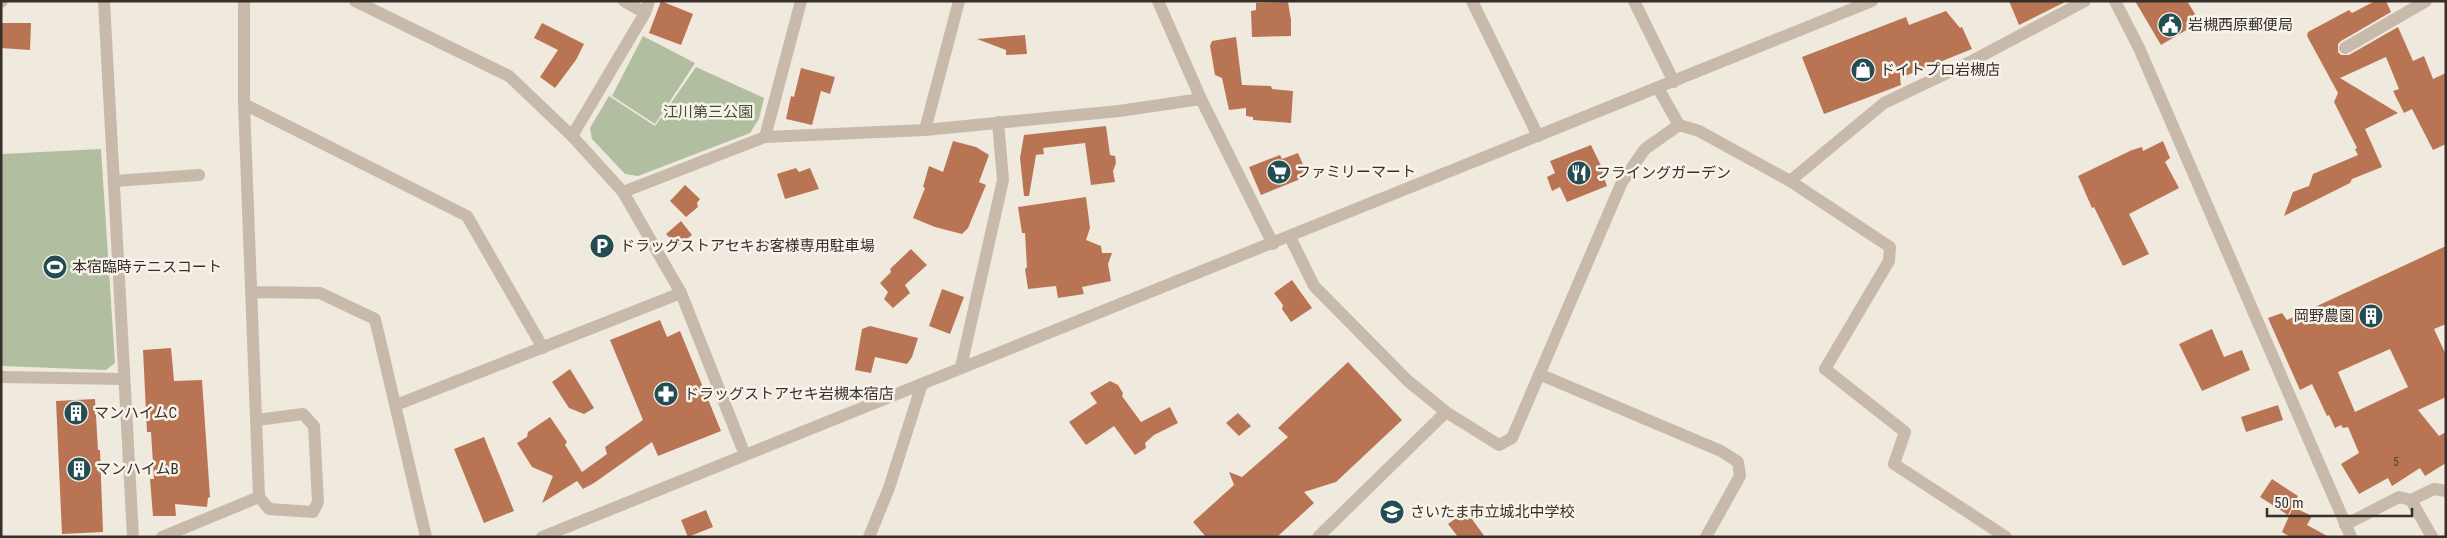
<svg xmlns="http://www.w3.org/2000/svg" width="2447" height="538" font-family="'Roboto Condensed','Noto Sans JP',sans-serif">
	<style>
		.green { fill: #b1bea0 }
		.building { fill: #b97553; fill-rule: evenodd }
		.lines { fill: none; stroke-linecap: round; stroke-linejoin: round }
		.minor { stroke: #c7baab; stroke-width: 12 }
		.tertiary { stroke: #c7baab; stroke-width: 12 }
		.labels { text-anchor: middle; dominant-baseline: central; stroke-width: 5; stroke-linejoin: round; paint-order: stroke }
		.number-label { font-size: 12px; fill: #574034 }
		.poi-label { font-size: 15px; fill: #362f2a; stroke: #f8f3ea; text-anchor: start }
		.park-label { font-size: 15px; fill: #425130; stroke: #f8f3ea }
	</style>
	<rect width="100%" height="100%" fill="#f0e9de"/>
	<path class="green" d="M643 36 695 63 655 124 612 96Z
		M696 67 764 98 759 119 750 133 638 176 625 174 592 139 590 128 609 96 655 126Z
		M101 149 115 363 106 370 2 366V154Z"/>
	<path class="building" d="M661 1 693 14 681 45 649 33Z
		M2009 1H2067L2019 25Z
		M2135 1H2187L2200 22 2161 45Z
		M2375 1H2386L2391 12 2341 41 2338 44V52L2341 55H2349L2398 27 2413 61 2424 56 2433 79 2446 73V144L2433 150 2412 109 2404 113 2393 91 2399 89 2386 57 2340 78 2398 113 2365 129 2382 167 2352 179 2350 183 2284 216 2293 192 2309 186 2313 174 2358 155 2355 149 2357 148 2334 102 2338 93 2307 36 2308 32 2349 10 2352 13Z
		M1288 2 1291 20V36L1252 37 1251 11 1256 10V3Z
		M1946 11 1960 28 1962 27 1972 49 1900 78 1901 85 1824 114 1802 57 1906 17 1909 25Z
		M1 23H31L30 50 1 48Z
		M542 23 584 44 576 60 555 88 540 77 558 50 534 38Z
		M1025 35 1027 54 1006 55V50L977 39Z
		M1236 37 1242 85 1271 86 1272 89 1293 91 1291 123 1253 120V117L1246 116V108L1229 110 1222 78 1215 75 1210 46 1212 41Z
		M801 68 835 77 830 94 821 91 812 125 786 119 791 96 794 97Z
		M1106 126 1110 155 1115 156 1116 163 1113 171 1115 182 1091 185 1085 143 1043 148 1044 154 1036 155 1029 196H1024L1020 158 1024 135Z
		M953 141 976 147 989 155 979 182 986 185 968 228 962 234 935 227 913 218 925 188 923 187 929 166 943 172Z
		M2163 141 2170 158 2165 162 2179 188 2129 214 2149 254 2123 266 2094 207 2092 208 2078 176 2132 150 2142 147 2143 151Z
		M1591 145 1604 172 1602 173 1607 186 1567 202 1560 187 1552 191 1547 177 1555 173 1550 161Z
		M1298 153 1308 176 1261 195 1249 167 1280 155 1282 159Z
		M796 168 799 172 810 168 819 189 785 199 777 174Z
		M685 185 700 199 697 203 698 207 686 217 670 201Z
		M1086 197 1090 228 1086 240 1101 246 1102 253H1112L1108 264 1111 281 1082 287 1084 294 1058 298 1056 286 1028 289 1025 269 1027 267 1025 233H1022L1018 207Z
		M681 221 692 235 678 246 666 234Z
		M2446 246V324L2434 329 2446 355V397L2418 410 2439 436 2446 432V463L2425 476 2420 468 2392 486 2388 478 2359 494 2341 464 2359 453 2348 427 2343 428 2341 425 2335 428 2329 415 2327 416 2312 384 2300 390 2268 318 2282 313 2287 320ZM2390 349 2408 387 2355 412 2338 372Z
		M911 249 927 265 905 285 910 293 893 308 884 299 888 292 880 283 891 272 890 269Z
		M1292 280 1312 308 1291 322 1282 309 1283 305 1274 293Z
		M942 289 964 297 950 334 929 326Z
		M660 320 667 337 680 331 721 431 658 456 652 442 594 483 583 489 577 481 542 503 553 476 532 467 517 443 527 437 528 432 550 417 567 442 565 445 582 472 607 454 605 447 643 420 610 340Z
		M870 326 918 338 912 357 907 364 875 357 871 373 855 370 862 329Z
		M2212 329 2224 357 2242 350 2250 370 2202 391 2179 344Z
		M171 348 174 381 202 380 210 497 208 498 207 507 175 504 176 516H153L150 479H154L151 432H147L143 350Z
		M1348 362 1402 420 1336 482 1304 492 1314 503 1277 537H1206L1193 522 1234 485 1229 472 1242 477 1288 437 1278 428Z
		M570 369 594 408 584 414 569 408 552 382Z
		M1110 381 1118 385 1123 393 1122 396 1141 422 1170 407 1178 423 1154 435 1145 443 1146 448 1135 455 1114 426 1086 445 1069 422 1097 403 1090 393Z
		M95 399 98 450H100L103 532 62 534 56 401Z
		M2278 405 2283 420 2246 432 2241 417Z
		M1238 413 1251 426 1239 436 1226 423Z
		M484 437 514 511 484 523 454 449Z
		M2272 479 2298 496 2288 515 2260 497Z
		M2293 507 2312 516 2307 525 2329 537H2290L2282 532Z
		M706 510 713 527 688 537 681 520Z
		M1466 511 1485 537H1458L1448 524Z"/>
	<g class="lines">
		<path class="minor" d="M624 1 645 13
			M1158 1 1201 99 1273 244
			M1472 1 1538 136
			M2345 48 2426 1
			M1658 88 1679 125
			M244 104 467 216 543 348
			M925 130 959 1
			M572 136 645 13 649 1
			M765 137 801 1
			M114 181 199 175
			M1790 181 1884 103 1968 63 2085 1
			M623 192 765 137 925 130 1119 111 1201 99
			M1290 237 1314 286 1408 381 1446 412 1499 445 1512 438 1622 182 1645 149 1679 125 1699 131 1790 181 1890 247 1889 261 1825 369 1905 432 1894 464 2006 537
			M252 292 320 293 375 319 426 537
			M961 367 1003 180 998 122
			M1539 374 1721 451 1738 462 1740 476 1706 537
			M1 377 124 379
			M396 405 681 293
			M257 420 303 414 314 426 318 502 313 512 269 509 259 497
			M2411 500 2432 537
			M2345 525 2399 497 2411 500 2434 489 2446 491
			M162 537 259 497 244 104V1
			M869 537 889 488 922 384
			M1318 537 1446 412"/>
		<path class="tertiary" d="M104 1 133 537
			M355 1 509 76 572 136 623 192 681 293 745 455
			M1634 1 1674 82
			M2115 1 2139 48 2351 537
			M1 2 2 1
			M542 537 1872 1"/>
	</g>
	<defs>
		<symbol id="civic-disc" viewBox="-11 -11 22 22"><circle r="9.5" fill="#234c53" stroke="#f8f3ea"/><path d="M-.6-6.5H3V-4.5H.6V-3L4-1V1h2V6H-6V1h2V-1L-.6-3ZM-1.2 2.5V6h2.4V2.5Z" fill="#fff"/></symbol>
		<symbol id="shop-disc" viewBox="-11 -11 22 22"><circle r="9.5" fill="#234c53" stroke="#f8f3ea"/><path d="M-5-2.5h2.3a2.7 3.5 0 0 1 5.4 0H5L5.5 6h-11ZM-1.5-2.5h3a1.5 2.3 0 0 0-3 0Z" fill="#fff"/></symbol>
		<symbol id="supermarket-disc" viewBox="-11 -11 22 22"><circle r="9.5" fill="#234c53" stroke="#f8f3ea"/><path d="M-6-5.5h2.5l.6 2H6L4.5 2H-2.5L-4.4-4H-6ZM-1.5 3.2a1.3 1.3 0 1 0 .1 0ZM3 3.2a1.3 1.3 0 1 0 .1 0Z" fill="#fff"/></symbol>
		<symbol id="restaurant-disc" viewBox="-11 -11 22 22"><circle r="9.5" fill="#234c53" stroke="#f8f3ea"/><path d="M-5-6h1v4h1v-4h1v4h1v-4h1v5L-1.5 .5V6h-2V.5L-5-1ZM5-6V6H3V1.5H1.5Q1.5-4 5-6Z" fill="#fff"/></symbol>
		<symbol id="parking-disc" viewBox="-11 -11 22 22"><circle r="9.5" fill="#234c53" stroke="#f8f3ea"/><path d="M-3.5-5.5H1a3.5 3.5 0 0 1 0 7H-1V5.5H-3.5ZM-1-3.4V-.6H.8a1.4 1.4 0 0 0 0-2.8Z" fill="#fff"/></symbol>
		<symbol id="stadium-disc" viewBox="-11 -11 22 22"><circle r="9.5" fill="#234c53" stroke="#f8f3ea"/><path d="M0-5a6.5 5 0 1 0 0 10a6.5 5 0 1 0 0-10ZM-3.5-1.8h7v3.6h-7Z" fill="#fff"/></symbol>
		<symbol id="building-disc" viewBox="-11 -11 22 22"><circle r="9.5" fill="#234c53" stroke="#f8f3ea"/><path d="M-4-6H4V6H1V3H-1V6H-4ZM-2.5-4.3h1.7v1.8h-1.7ZM.8-4.3h1.7v1.8H.8ZM-2.5-1h1.7V.8h-1.7ZM.8-1h1.7V.8H.8Z" fill="#fff"/></symbol>
		<symbol id="pharmacy-disc" viewBox="-11 -11 22 22"><circle r="9.5" fill="#234c53" stroke="#f8f3ea"/><path d="M-2-6h4v4h4v4h-4v4h-4v-4h-4v-4h4Z" fill="#fff"/></symbol>
		<symbol id="school-disc" viewBox="-11 -11 22 22"><circle r="9.5" fill="#234c53" stroke="#f8f3ea"/><path d="M0-5L7-2L0 1L-7-2ZM-4 1L0 2.5L4 1V4Q0 6-4 4Z" fill="#fff"/></symbol>
	</defs>
	<g fill-rule="evenodd">
		<use href="#civic-disc" x="2156" y="11" width="28" height="28"/>
		<use href="#shop-disc" x="1849" y="56" width="28" height="28"/>
		<use href="#supermarket-disc" x="1265" y="158" width="28" height="28"/>
		<use href="#restaurant-disc" x="1565" y="159" width="28" height="28"/>
		<use href="#parking-disc" x="588" y="232" width="28" height="28"/>
		<use href="#stadium-disc" x="41" y="253" width="28" height="28"/>
		<use href="#building-disc" x="2357" y="302" width="28" height="28"/>
		<use href="#pharmacy-disc" x="652" y="380" width="28" height="28"/>
		<use href="#building-disc" x="62" y="399" width="28" height="28"/>
		<use href="#building-disc" x="65" y="455" width="28" height="28"/>
		<use href="#school-disc" x="1378" y="498" width="28" height="28"/>
	</g>
	<g class="labels">
		<g class="number-label">
			<text x="2396" y="462">5</text>
		</g>
		<g class="poi-label">
			<text x="2188" y="25">岩槻西原郵便局</text>
			<text x="1880" y="70">ドイトプロ岩槻店</text>
			<text x="1296" y="172">ファミリーマート</text>
			<text x="1596" y="173">フライングガーデン</text>
			<text x="620" y="246">ドラッグストアセキお客様専用駐車場</text>
			<text x="72" y="267">本宿臨時テニスコート</text>
			<text x="2354" y="316" text-anchor="end">岡野農園</text>
			<text x="684" y="394">ドラッグストアセキ岩槻本宿店</text>
			<text x="94" y="413">マンハイムC</text>
			<text x="96" y="469">マンハイムB</text>
			<text x="1410" y="512">さいたま市立城北中学校</text>
		</g>
		<g class="park-label">
			<text x="708" y="112">江川第三公園</text>
		</g>
	</g>
	<rect width="2447" height="538" fill="none" stroke="#362f2a" stroke-width="5"/>
	<path d="M2267 508v8h145v-8" fill="none" stroke="#362f2a" stroke-width="2.5"/>
	<text x="2274" y="508" font-size="15" fill="#362f2a" stroke="#f8f3ea" stroke-width="4" paint-order="stroke">50 m</text>
</svg>
